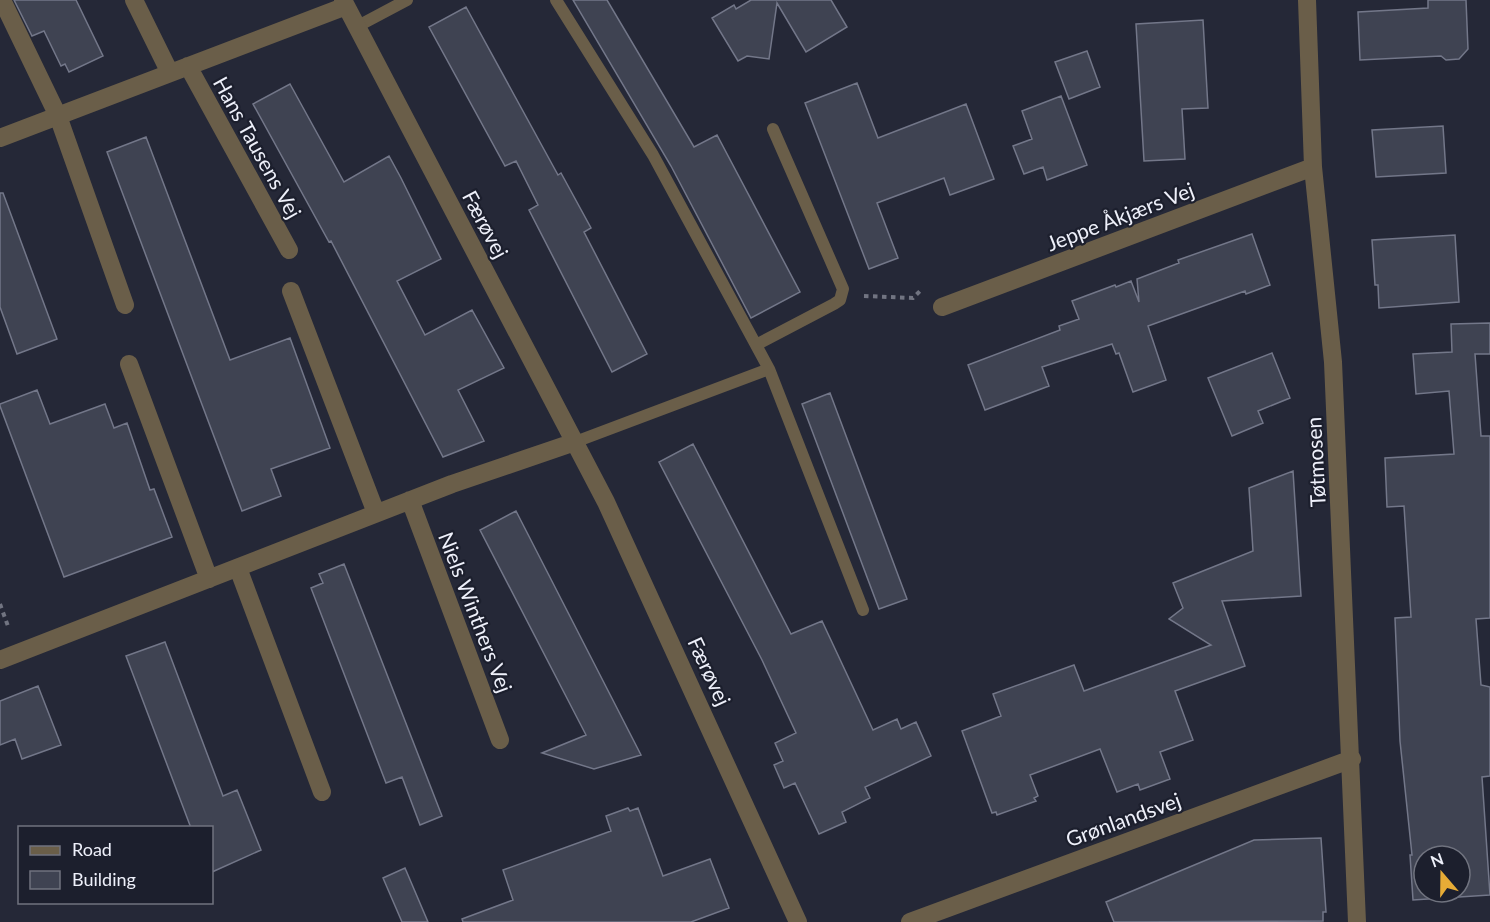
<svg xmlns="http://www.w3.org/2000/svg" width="1490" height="922" font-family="Lato,sans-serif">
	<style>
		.building { fill: #3f4352; stroke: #737789; stroke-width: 1.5; fill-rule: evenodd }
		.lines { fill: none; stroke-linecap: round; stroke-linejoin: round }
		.path { stroke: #717481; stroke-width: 4; stroke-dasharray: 4.5 4.5; stroke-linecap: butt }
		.lane { stroke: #6a5e49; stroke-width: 12 }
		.street { stroke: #6a5e49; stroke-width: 18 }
		.labels { text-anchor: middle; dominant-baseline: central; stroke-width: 4.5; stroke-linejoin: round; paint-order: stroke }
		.street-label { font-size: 21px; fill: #eef0fa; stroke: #1c1f2d }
	</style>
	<rect width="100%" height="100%" fill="#252837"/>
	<path class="building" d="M14 0H76L103 56 69 72 65 64 61 66 44 31 32 36Z
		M573 0H607L694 147 717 135 800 292 751 318 671 166Z
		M751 0H831L847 27 806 52 777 3 769 59 747 56 738 61 712 18 734 5 736 9Z
		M1428 0H1466L1468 49 1459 59 1446 60 1441 56 1360 60 1358 12 1428 8Z
		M466 7 558 175 561 173 591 228 584 232 647 354 612 372 529 210 538 205 516 161 505 166 429 27Z
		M1203 20 1208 108 1182 109 1185 159 1144 161 1136 24Z
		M1087 51 1100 87 1069 99 1055 62Z
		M857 83 878 138 966 104 994 179 950 195 944 178 877 203 898 258 869 269 805 103Z
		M290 84 344 182 389 156 401 178 441 259 397 281 425 335 472 310 504 368 458 390 484 441 443 457 331 241 329 242 253 104Z
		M1061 96 1087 165 1047 180 1043 167 1024 174 1013 146 1032 139 1022 111Z
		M1443 126 1446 173 1376 177 1372 130Z
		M146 137 230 360 290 338 330 448 271 469 281 496 242 511 107 152Z
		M0 193H3L57 339 17 354 0 307Z
		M1252 234 1270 285 1246 294 1245 291 1148 326 1166 380 1133 392 1119 353 1116 354 1112 344 1042 367 1049 386 985 410 968 365 1060 330 1059 326 1079 319 1072 301 1115 285 1116 287 1131 281 1139 302 1137 279 1179 263 1178 260Z
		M1455 235 1459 302 1379 308 1378 285H1375L1372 240Z
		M1490 323V354H1475L1481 436H1490V618L1476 619 1481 685 1490 687V776L1482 777 1490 895 1413 900 1410 855H1412L1400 741 1395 618 1411 617 1404 506 1387 507 1385 458 1454 454 1449 391 1416 394 1413 354 1452 352 1451 324ZM1424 856H1460V892H1424Z
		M1272 353 1290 398 1258 411 1263 423 1232 436 1208 378Z
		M37 390 50 424 105 404 114 428 127 423 150 490 154 489 172 537 64 577 0 406V404Z
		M830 393 907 599 879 609 802 404Z
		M693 444 791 634 822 621 873 730 897 719 901 729 916 722 931 756 865 787 870 798 842 812 846 822 819 834 795 783 784 788 774 765 783 761 775 743 796 733 762 660 659 462Z
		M1293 471 1301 596 1222 601 1245 666 1175 691 1193 740 1160 752 1170 779 1140 790 1138 784 1117 792 1100 749 1030 775 1038 796 1034 798 1036 801 997 815 996 812 992 813 962 731 1001 716 993 694 1074 665 1084 691 1211 645 1169 619 1183 608 1173 583 1253 551 1249 488Z
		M516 511 641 755 594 769 542 753 586 735 480 530Z
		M344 564 442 816 420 825 402 777 386 783 311 588 323 583 319 574Z
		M165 642 223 796 237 790 261 850 212 872V828H191L126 656Z
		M38 686 61 745 22 759 15 739 0 745V701Z
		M628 808 630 811 638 808 663 876 710 859 729 908 691 922H463L462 919 513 900 503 870 611 831 606 816Z
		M1321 838 1326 912H1323V921L1114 922 1106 902 1254 840Z
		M405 868 428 922H402L383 878Z"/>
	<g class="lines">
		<path class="path" d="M864 296 913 298 921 290
			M0 604 9 629"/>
		<path class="lane" d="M556 0 653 155 769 369
			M358 26 407 0
			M756 345 834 304 840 300 843 289 773 129
			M575 442 769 369 863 610"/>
		<path class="street" d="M2 0 58 116 125 305
			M134 0 170 73
			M343 0 606 502 798 922
			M1307 0 1313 167 1333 362 1357 922
			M188 66 289 250
			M0 138 346 6
			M291 291 376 513
			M942 307 1313 167
			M129 364 209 579
			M410 500 500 740
			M238 568 322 792
			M0 660 452 484 575 442
			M910 922 1352 759"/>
	</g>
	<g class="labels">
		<g class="street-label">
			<text transform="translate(258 147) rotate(61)">Hans Tausens Vej</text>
			<text transform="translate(1120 216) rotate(-21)">Jeppe Åkjærs Vej</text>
			<text transform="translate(486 224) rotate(62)">Færøvej</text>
			<text transform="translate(1315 462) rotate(-93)">Tøtmosen</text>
			<text transform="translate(476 612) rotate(69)">Niels Winthers Vej</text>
			<text transform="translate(710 671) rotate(65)">Færøvej</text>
			<text transform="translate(1123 819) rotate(-20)">Grønlandsvej</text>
		</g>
	</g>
	<rect x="18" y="826" width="195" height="78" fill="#1c1f2d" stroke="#70737f" stroke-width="1.5"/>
	<rect x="30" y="846" width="30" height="9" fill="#6a5e49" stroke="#70737f" stroke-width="1.5"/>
	<text x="72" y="856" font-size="18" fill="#eef0fa">Road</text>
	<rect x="30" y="871" width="30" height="18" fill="#3f4352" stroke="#70737f" stroke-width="1.5"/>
	<text x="72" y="886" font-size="18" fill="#eef0fa">Building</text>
	<g transform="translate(1442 874) rotate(340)"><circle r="28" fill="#1c1f2d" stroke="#70737f" stroke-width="1.5"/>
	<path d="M0-4.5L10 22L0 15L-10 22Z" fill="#e7ac36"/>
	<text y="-9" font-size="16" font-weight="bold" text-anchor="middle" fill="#eef0fa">N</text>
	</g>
</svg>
